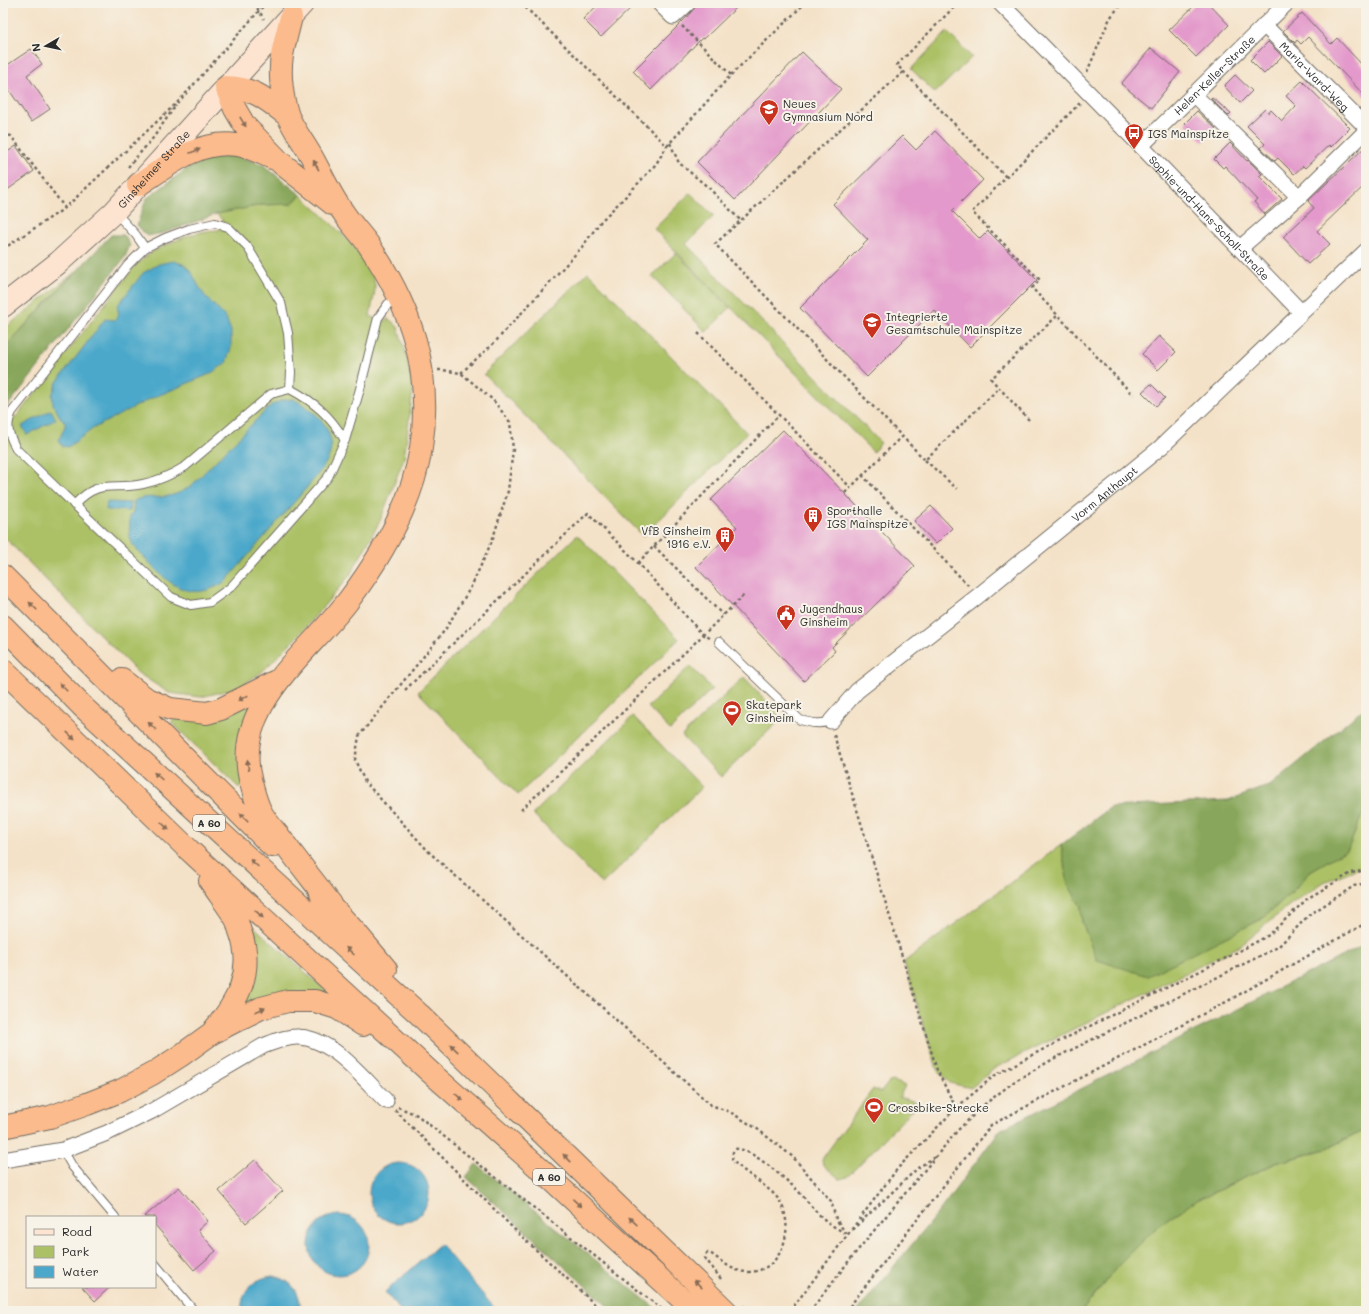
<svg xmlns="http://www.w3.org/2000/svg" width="1369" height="1314" font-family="Mali,sans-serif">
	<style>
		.green { fill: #acc166; stroke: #6c7648 }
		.forest { fill: #89a75b; stroke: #5a6943 }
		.water { fill: #4ba8ca; stroke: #3b6a7a }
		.building { fill: #e399cb }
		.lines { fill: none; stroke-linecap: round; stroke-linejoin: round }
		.service-casing { stroke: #716b62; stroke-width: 10 }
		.minor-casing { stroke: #716b62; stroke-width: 17 }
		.secondary-casing { stroke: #716b62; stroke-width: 24 }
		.motorway-casing { stroke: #716b62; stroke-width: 24 }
		.path { stroke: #716b62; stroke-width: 2.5; stroke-dasharray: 3 3; stroke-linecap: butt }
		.service { stroke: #fff; stroke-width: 8 }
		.minor { stroke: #fff; stroke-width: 15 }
		.secondary { stroke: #fde4d1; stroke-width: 22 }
		.motorway { stroke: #fbbb8c; stroke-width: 22 }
		.oneway { fill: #896c57 }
		.labels { text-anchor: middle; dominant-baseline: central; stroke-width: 4; stroke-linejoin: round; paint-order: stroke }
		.shield { fill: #f7f3e8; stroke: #686764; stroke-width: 1 }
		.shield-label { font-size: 10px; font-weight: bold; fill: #2b2b2b }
		.street-label { font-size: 11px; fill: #2b2b2b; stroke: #f7f3e8 }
		.poi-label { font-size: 11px; fill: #2b2b2b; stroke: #f7f3e8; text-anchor: start }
	</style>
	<rect width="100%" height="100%" fill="#f7f3e8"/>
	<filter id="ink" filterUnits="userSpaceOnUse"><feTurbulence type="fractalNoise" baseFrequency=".025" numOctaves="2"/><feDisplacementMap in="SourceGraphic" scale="8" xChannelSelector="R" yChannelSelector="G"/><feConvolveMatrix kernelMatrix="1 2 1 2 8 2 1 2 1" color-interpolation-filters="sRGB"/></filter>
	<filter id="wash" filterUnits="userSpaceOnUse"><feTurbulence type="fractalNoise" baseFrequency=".012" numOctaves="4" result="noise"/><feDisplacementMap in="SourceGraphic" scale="16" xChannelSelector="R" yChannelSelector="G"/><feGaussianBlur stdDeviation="0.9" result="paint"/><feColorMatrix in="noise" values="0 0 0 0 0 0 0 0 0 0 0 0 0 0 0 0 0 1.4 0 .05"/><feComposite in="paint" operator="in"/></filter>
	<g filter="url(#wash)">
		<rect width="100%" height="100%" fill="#f4e2c8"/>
		<path class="green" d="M947 32 972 57 935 93 911 69Z
			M690 193 714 216 686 244 881 443 873 452 654 229Z
			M301 195C321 214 372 257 375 285 376 291 371 308 370 316L382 322 388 319 394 323 398 327 406 354 413 390 404 458 380 521 350 575 301 633 262 672 238 688 201 697 169 693 138 673 3 536V412L16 417 136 265C142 260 149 254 156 250 175 240 198 230 219 230L223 221 217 214 262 205 291 204Z
			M676 253 730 308 706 332 652 276Z
			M588 272 747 433 643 536 484 374Z
			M73 274 3 349V330Z
			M577 535 679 639 518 795 418 692Z
			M690 666 712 689 670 730 648 707Z
			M744 677 782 718 721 777 682 736Z
			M261 697 243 786 239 788 171 722 175 718Z
			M633 716 702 787 602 884 533 814Z
			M1366 806V865L1324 882 1291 904 1238 947 995 1068 971 1088 950 1083 937 1070 904 962 1061 845 1068 884 1081 907 1082 923 1261 920 1291 893 1312 870 1348 849Z
			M245 919 330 994 229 1020Z
			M894 1081 905 1086 899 1097 919 1103 847 1177 840 1179 823 1165 822 1159 873 1089 881 1092 889 1082Z
			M1366 1130V1311H1082L1116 1268 1157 1227 1195 1201 1276 1163 1323 1150Z"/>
		<path class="forest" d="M234 155 262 164 301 195 291 204 262 205 217 214 164 233 147 236 137 225 146 199 185 170 210 157Z
			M111 235H124L130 245 125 257 3 412V349Z
			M1366 707V806L1348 849 1312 870 1291 893 1260 920 1148 976 1097 960 1082 923 1081 907 1068 884 1061 845 1111 807 1228 801 1271 785Z
			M1366 944V1130L1323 1150 1276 1163 1195 1201 1157 1227 1116 1268 1082 1311H857L937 1214 1000 1130Z
			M476 1164 659 1311H613L466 1177Z"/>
		<path class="water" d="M173 261 183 264 191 271 198 285 205 296 226 318 231 331V348L226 363 210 374 150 399 94 428 68 447 62 446 59 440 65 426V422L60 417 53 404 52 395 57 382 105 319 115 320 119 315 117 306 143 273 159 264Z
			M293 399C313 409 336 428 330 453 328 462 321 469 316 477L226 581C192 604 170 586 146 559 140 553 131 545 130 537 129 530 130 522 130 515L133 512 134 501C144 495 156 499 168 496 176 495 183 491 191 486L270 406 282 400Z
			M51 410 56 419 27 435 22 426Z
			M107 502 131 503 130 511 106 510Z
			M369 1193a30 30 0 1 1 60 0a30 30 0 1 1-60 0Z
			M309 1245a30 30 0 1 1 60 0a30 30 0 1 1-60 0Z
			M440 1244 497 1311H401L385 1292Z
			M273 1276C291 1279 302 1293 300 1311H242C240 1291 254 1278 273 1276Z"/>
		<g id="blocks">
			<path class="building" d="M600 3H636L601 37 583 19Z
				M699 3H741L704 39 702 38 651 90 633 71 684 20Z
				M1197 3H1208L1229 25 1196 57 1169 30Z
				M1302 13 1331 44 1337 38 1366 69V97L1308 37 1301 44 1297 40 1295 43 1283 31Z
				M1268 42 1282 56 1264 74 1250 60Z
				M1151 48 1180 72 1151 108 1121 84Z
				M31 49 42 64 27 75 50 109 31 122 3 81V68Z
				M802 52 841 89 735 200 697 162Z
				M1235 75 1252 91 1240 103 1224 86Z
				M1302 81 1350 128 1331 147 1329 145 1305 168 1303 166 1294 174 1278 158 1275 161 1261 148 1265 144 1247 126 1265 109 1269 113 1271 110 1282 121 1296 106 1286 96Z
				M1212 98 1231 113 1228 116 1211 99Z
				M1197 111 1216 129 1203 142 1185 123Z
				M935 131 983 180 952 211 980 239 988 231 1037 280 970 347 934 310 867 377 800 308 868 240 833 204 902 136 916 150Z
				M1230 143 1247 161 1248 160 1262 174 1259 176 1282 199 1265 214 1254 202 1257 200 1225 166 1223 168 1214 159Z
				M16 146 34 171 3 193V155Z
				M1366 146V184L1317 231 1330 244 1308 264 1283 237 1314 208 1308 201Z
				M1159 336 1176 352 1158 370 1142 354Z
				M1151 384 1165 398 1156 406 1142 392Z
				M783 430 915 566 832 647 835 651 804 681 696 567 737 527 711 500Z
				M931 506 952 528 936 544 914 521Z
				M255 1160 283 1191 246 1223 219 1191Z
				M179 1187 208 1221 198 1230 216 1251 194 1270 155 1225V1217H144Z
				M82 1287H110L95 1301Z"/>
		</g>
	</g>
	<g filter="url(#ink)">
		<use href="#blocks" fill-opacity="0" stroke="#716b62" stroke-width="1"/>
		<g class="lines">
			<defs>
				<path id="service" d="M115 212 136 235 145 248
					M290 389 291 372 288 333 281 303 247 246 228 227 215 223 189 229 165 238 145 248 128 265 12 412C5 428 9 434 16 449L171 597 191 605 210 602 231 587 328 477 345 440 360 389 378 318 388 304 398 298
					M74 505C100 477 112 491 143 484 158 481 173 474 186 466L271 394 290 389C316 403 329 415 345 440
					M719 642 800 720C812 723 820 725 831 721
					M63 1150 72 1166 115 1217
					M155 1264 194 1311"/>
				<g id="minor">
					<path d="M659 3 673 17 688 3"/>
					<path id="s1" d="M1000 3 1139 144 1301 312"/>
					<path id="s2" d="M1264 25 1366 127"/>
					<path d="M1193 94 1299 197"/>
					<path id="s3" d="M1141 146 1287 3"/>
					<path d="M1240 248 1299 197 1366 131"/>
					<path id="s4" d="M831 721 857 691 978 596 1161 447 1366 251"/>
					<path d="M3 1160 63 1150 107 1133 152 1111 263 1046C274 1042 287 1036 299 1037 333 1039 363 1078 386 1101"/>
				</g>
				<g id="secondary">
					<path id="s5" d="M3 306 58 263 114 212 303 3"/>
				</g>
				<path id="motorway" d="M291 17C288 30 284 43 282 56 279 73 282 99 288 116 293 129 306 146 313 159 323 177 331 196 343 212 350 223 360 233 368 244 411 307 433 371 421 448 412 505 382 556 348 601 307 655 230 707 251 783 254 793 256 803 261 812 266 822 275 831 282 840 298 862 315 883 331 904
					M288 116C267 100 255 88 226 87L235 109 245 126 281 163 333 204
					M138 185C168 166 199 139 237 145 249 147 261 153 272 158
					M3 576 272 846
					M3 626 84 708 420 1015 726 1311
					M3 670 189 850 430 1072 540 1169 695 1311
					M122 680 147 699 170 709 207 713 221 709 277 681
					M210 881C218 893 228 906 236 919 238 923 239 929 241 934 254 972 238 1001 214 1030
					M320 894 357 934 386 969
					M3 1127 50 1117 87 1104 120 1091 152 1074 180 1056 212 1033 261 1008 288 1001H315L337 1008 363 1025"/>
			</defs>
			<use href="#service" class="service-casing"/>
			<use href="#minor" class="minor-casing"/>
			<use href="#secondary" class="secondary-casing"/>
			<use href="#motorway" class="motorway-casing"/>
			<path class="path" d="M254 3 264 19
				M521 3 667 146 731 75 805 3
				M958 3 897 65 1007 178
				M682 26 731 75
				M903 72 715 244 925 460 999 388
				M1087 72 1110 18 1122 3
				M1080 103 972 212 1040 280 1032 288 1133 395
				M3 134 11 136 65 208
				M670 143 679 163 709 188 741 221
				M128 167 153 138 176 105
				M3 249 65 208 180 100 266 3
				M698 333 850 487
				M438 370H442L461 373 493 400 510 422 513 449 508 491 492 541 472 585 445 630 359 736 355 760 365 782 430 853 711 1105 730 1112 756 1128 793 1157 831 1201 836 1219 847 1235
				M461 373 495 342 582 247 601 221 632 190 656 164 667 146
				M1029 420 991 379 1058 315
				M925 460 957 489
				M862 475 969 586
				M845 493 901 437
				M654 546 723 615
				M638 563 779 415
				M709 638 703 635 744 595
				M405 690 588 513 638 563 703 635 521 810
				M834 735 937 1070 956 1108
				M398 1107 417 1115 664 1311
				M395 1110 519 1234 602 1311
				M852 1230 919 1167 935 1157
				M721 1279 705 1258 707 1253H710C722 1261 732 1272 748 1272 783 1272 796 1226 779 1200 769 1186 744 1173 732 1160L733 1152 735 1149C748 1146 784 1178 794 1187 805 1197 813 1210 824 1219 830 1225 838 1229 845 1233
				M743 1306 749 1311
				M790 1311 898 1168 956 1108 994 1076 1028 1057 1232 955 1269 935 1308 898 1351 873 1366 870
				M810 1311 852 1257 958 1130 985 1104 1015 1081 1055 1058 1278 947 1309 915 1354 886 1366 883
				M846 1311 991 1125 1226 1002 1366 923"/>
			<use href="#service" class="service"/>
			<use href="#minor" class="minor"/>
			<use href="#secondary" class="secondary"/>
			<use href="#motorway" class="motorway"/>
		</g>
		<defs><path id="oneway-solid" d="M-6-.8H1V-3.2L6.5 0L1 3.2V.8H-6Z"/></defs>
		<g class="oneway">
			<use href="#oneway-solid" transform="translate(243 122) rotate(58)"/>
			<use href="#oneway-solid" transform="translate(195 151) rotate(-21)"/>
			<use href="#oneway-solid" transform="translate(316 165) rotate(-119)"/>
			<use href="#oneway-solid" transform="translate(33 606) rotate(-135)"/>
			<use href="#oneway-solid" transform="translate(63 687) rotate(-135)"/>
			<use href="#oneway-solid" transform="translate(243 698) rotate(153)"/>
			<use href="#oneway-solid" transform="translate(152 726) rotate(-135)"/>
			<use href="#oneway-solid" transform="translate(71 736) rotate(44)"/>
			<use href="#oneway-solid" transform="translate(248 765) rotate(-96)"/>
			<use href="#oneway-solid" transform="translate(158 776) rotate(-138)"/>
			<use href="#oneway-solid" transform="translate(244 817) rotate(-135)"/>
			<use href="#oneway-solid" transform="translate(165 826) rotate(44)"/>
			<use href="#oneway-solid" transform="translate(254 863) rotate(-138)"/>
			<use href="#oneway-solid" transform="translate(259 914) rotate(43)"/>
			<use href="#oneway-solid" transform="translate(350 951) rotate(-138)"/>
			<use href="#oneway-solid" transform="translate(260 1010) rotate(-23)"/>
			<use href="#oneway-solid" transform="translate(454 1048) rotate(-136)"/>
			<use href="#oneway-solid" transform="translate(459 1097) rotate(42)"/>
			<use href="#oneway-solid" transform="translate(567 1158) rotate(-136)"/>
			<use href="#oneway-solid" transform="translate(577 1203) rotate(43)"/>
			<use href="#oneway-solid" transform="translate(633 1221) rotate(-137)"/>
			<use href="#oneway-solid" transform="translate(698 1284) rotate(-136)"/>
		</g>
	</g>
	<defs>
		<symbol id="school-pin" viewBox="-11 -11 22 30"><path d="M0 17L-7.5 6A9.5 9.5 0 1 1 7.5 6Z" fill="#c8321e" stroke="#f7f3e8"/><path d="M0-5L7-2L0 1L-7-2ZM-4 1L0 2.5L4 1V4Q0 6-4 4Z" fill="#fff"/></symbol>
		<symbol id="bus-pin" viewBox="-11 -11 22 30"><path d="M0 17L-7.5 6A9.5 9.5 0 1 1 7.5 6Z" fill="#c8321e" stroke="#f7f3e8"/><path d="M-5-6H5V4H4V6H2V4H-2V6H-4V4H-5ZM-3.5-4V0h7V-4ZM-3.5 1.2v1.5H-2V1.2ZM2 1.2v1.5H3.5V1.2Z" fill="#fff"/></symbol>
		<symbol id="building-pin" viewBox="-11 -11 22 30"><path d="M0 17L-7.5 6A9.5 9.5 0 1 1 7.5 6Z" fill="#c8321e" stroke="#f7f3e8"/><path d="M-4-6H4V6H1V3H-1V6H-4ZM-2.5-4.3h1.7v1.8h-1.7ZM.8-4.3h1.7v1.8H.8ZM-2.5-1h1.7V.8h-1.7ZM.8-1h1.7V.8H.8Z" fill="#fff"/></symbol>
		<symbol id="civic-pin" viewBox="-11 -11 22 30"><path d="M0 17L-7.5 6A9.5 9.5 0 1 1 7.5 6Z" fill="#c8321e" stroke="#f7f3e8"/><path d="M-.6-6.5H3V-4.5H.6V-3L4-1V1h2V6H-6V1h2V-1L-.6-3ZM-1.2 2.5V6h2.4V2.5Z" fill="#fff"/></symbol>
		<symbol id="stadium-pin" viewBox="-11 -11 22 30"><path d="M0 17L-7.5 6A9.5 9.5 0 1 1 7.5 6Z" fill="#c8321e" stroke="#f7f3e8"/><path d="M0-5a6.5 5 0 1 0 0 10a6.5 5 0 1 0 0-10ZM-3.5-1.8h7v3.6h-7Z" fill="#fff"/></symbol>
	</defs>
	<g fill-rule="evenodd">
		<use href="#school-pin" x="758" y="98" width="22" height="30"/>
		<use href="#bus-pin" x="1123" y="122" width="22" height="30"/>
		<use href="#school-pin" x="861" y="311" width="22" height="30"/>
		<use href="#building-pin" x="802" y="505" width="22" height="30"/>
		<use href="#building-pin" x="714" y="525" width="22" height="30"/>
		<use href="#civic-pin" x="775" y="603" width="22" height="30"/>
		<use href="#stadium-pin" x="721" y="699" width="22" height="30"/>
		<use href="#stadium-pin" x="863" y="1096" width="22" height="30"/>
	</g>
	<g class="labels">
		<g class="shield">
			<rect x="193" y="815" width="32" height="16" rx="3"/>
			<rect x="533" y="1169" width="32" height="16" rx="3"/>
		</g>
		<g class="shield-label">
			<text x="209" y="823">A 60</text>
			<text x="549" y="1177">A 60</text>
		</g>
		<g class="street-label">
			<text stroke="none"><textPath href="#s3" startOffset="102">Helen-Keller-Straße</textPath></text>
			<text stroke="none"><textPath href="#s2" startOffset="72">Maria-Ward-Weg</textPath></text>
			<text stroke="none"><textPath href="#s5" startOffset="204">Ginsheimer Straße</textPath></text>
			<text stroke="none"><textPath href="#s1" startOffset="300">Sophie-und-Hans-Scholl-Straße</textPath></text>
			<text stroke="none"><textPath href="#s4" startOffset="356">Vorm Anthaupt</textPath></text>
		</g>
		<g class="poi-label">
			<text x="783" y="103">Neues<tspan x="783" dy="13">Gymnasium Nord</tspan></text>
			<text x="1148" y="133">IGS Mainspitze</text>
			<text x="886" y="316">Integrierte<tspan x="886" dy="13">Gesamtschule Mainspitze</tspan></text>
			<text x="827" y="510">Sporthalle<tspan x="827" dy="13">IGS Mainspitze</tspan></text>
			<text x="711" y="530" text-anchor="end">VfB Ginsheim<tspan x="711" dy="13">1916 e.V.</tspan></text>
			<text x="800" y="608">Jugendhaus<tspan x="800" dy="13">Ginsheim</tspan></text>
			<text x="746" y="704">Skatepark<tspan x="746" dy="13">Ginsheim</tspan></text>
			<text x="888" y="1107">Crossbike-Strecke</text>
		</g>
	</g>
	<rect width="1369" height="1314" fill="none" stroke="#f7f3e8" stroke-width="16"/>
	<rect x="26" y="1216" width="130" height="72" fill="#f7f3e8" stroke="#a5a39c"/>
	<rect x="34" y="1229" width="20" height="6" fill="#fde4d1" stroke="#a5a39c"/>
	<text x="62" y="1236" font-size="12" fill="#2b2b2b">Road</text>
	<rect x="34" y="1246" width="20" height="12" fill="#acc166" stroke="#a5a39c"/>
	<text x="62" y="1256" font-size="12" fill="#2b2b2b">Park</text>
	<rect x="34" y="1266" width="20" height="12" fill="#4ba8ca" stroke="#a5a39c"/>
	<text x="62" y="1276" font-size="12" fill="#2b2b2b">Water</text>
	<g transform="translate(46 46) rotate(261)" stroke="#f7f3e8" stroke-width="3" paint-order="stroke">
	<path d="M0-3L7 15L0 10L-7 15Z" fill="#2b2b2b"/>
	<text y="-6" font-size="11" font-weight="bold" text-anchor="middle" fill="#2b2b2b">N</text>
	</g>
</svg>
